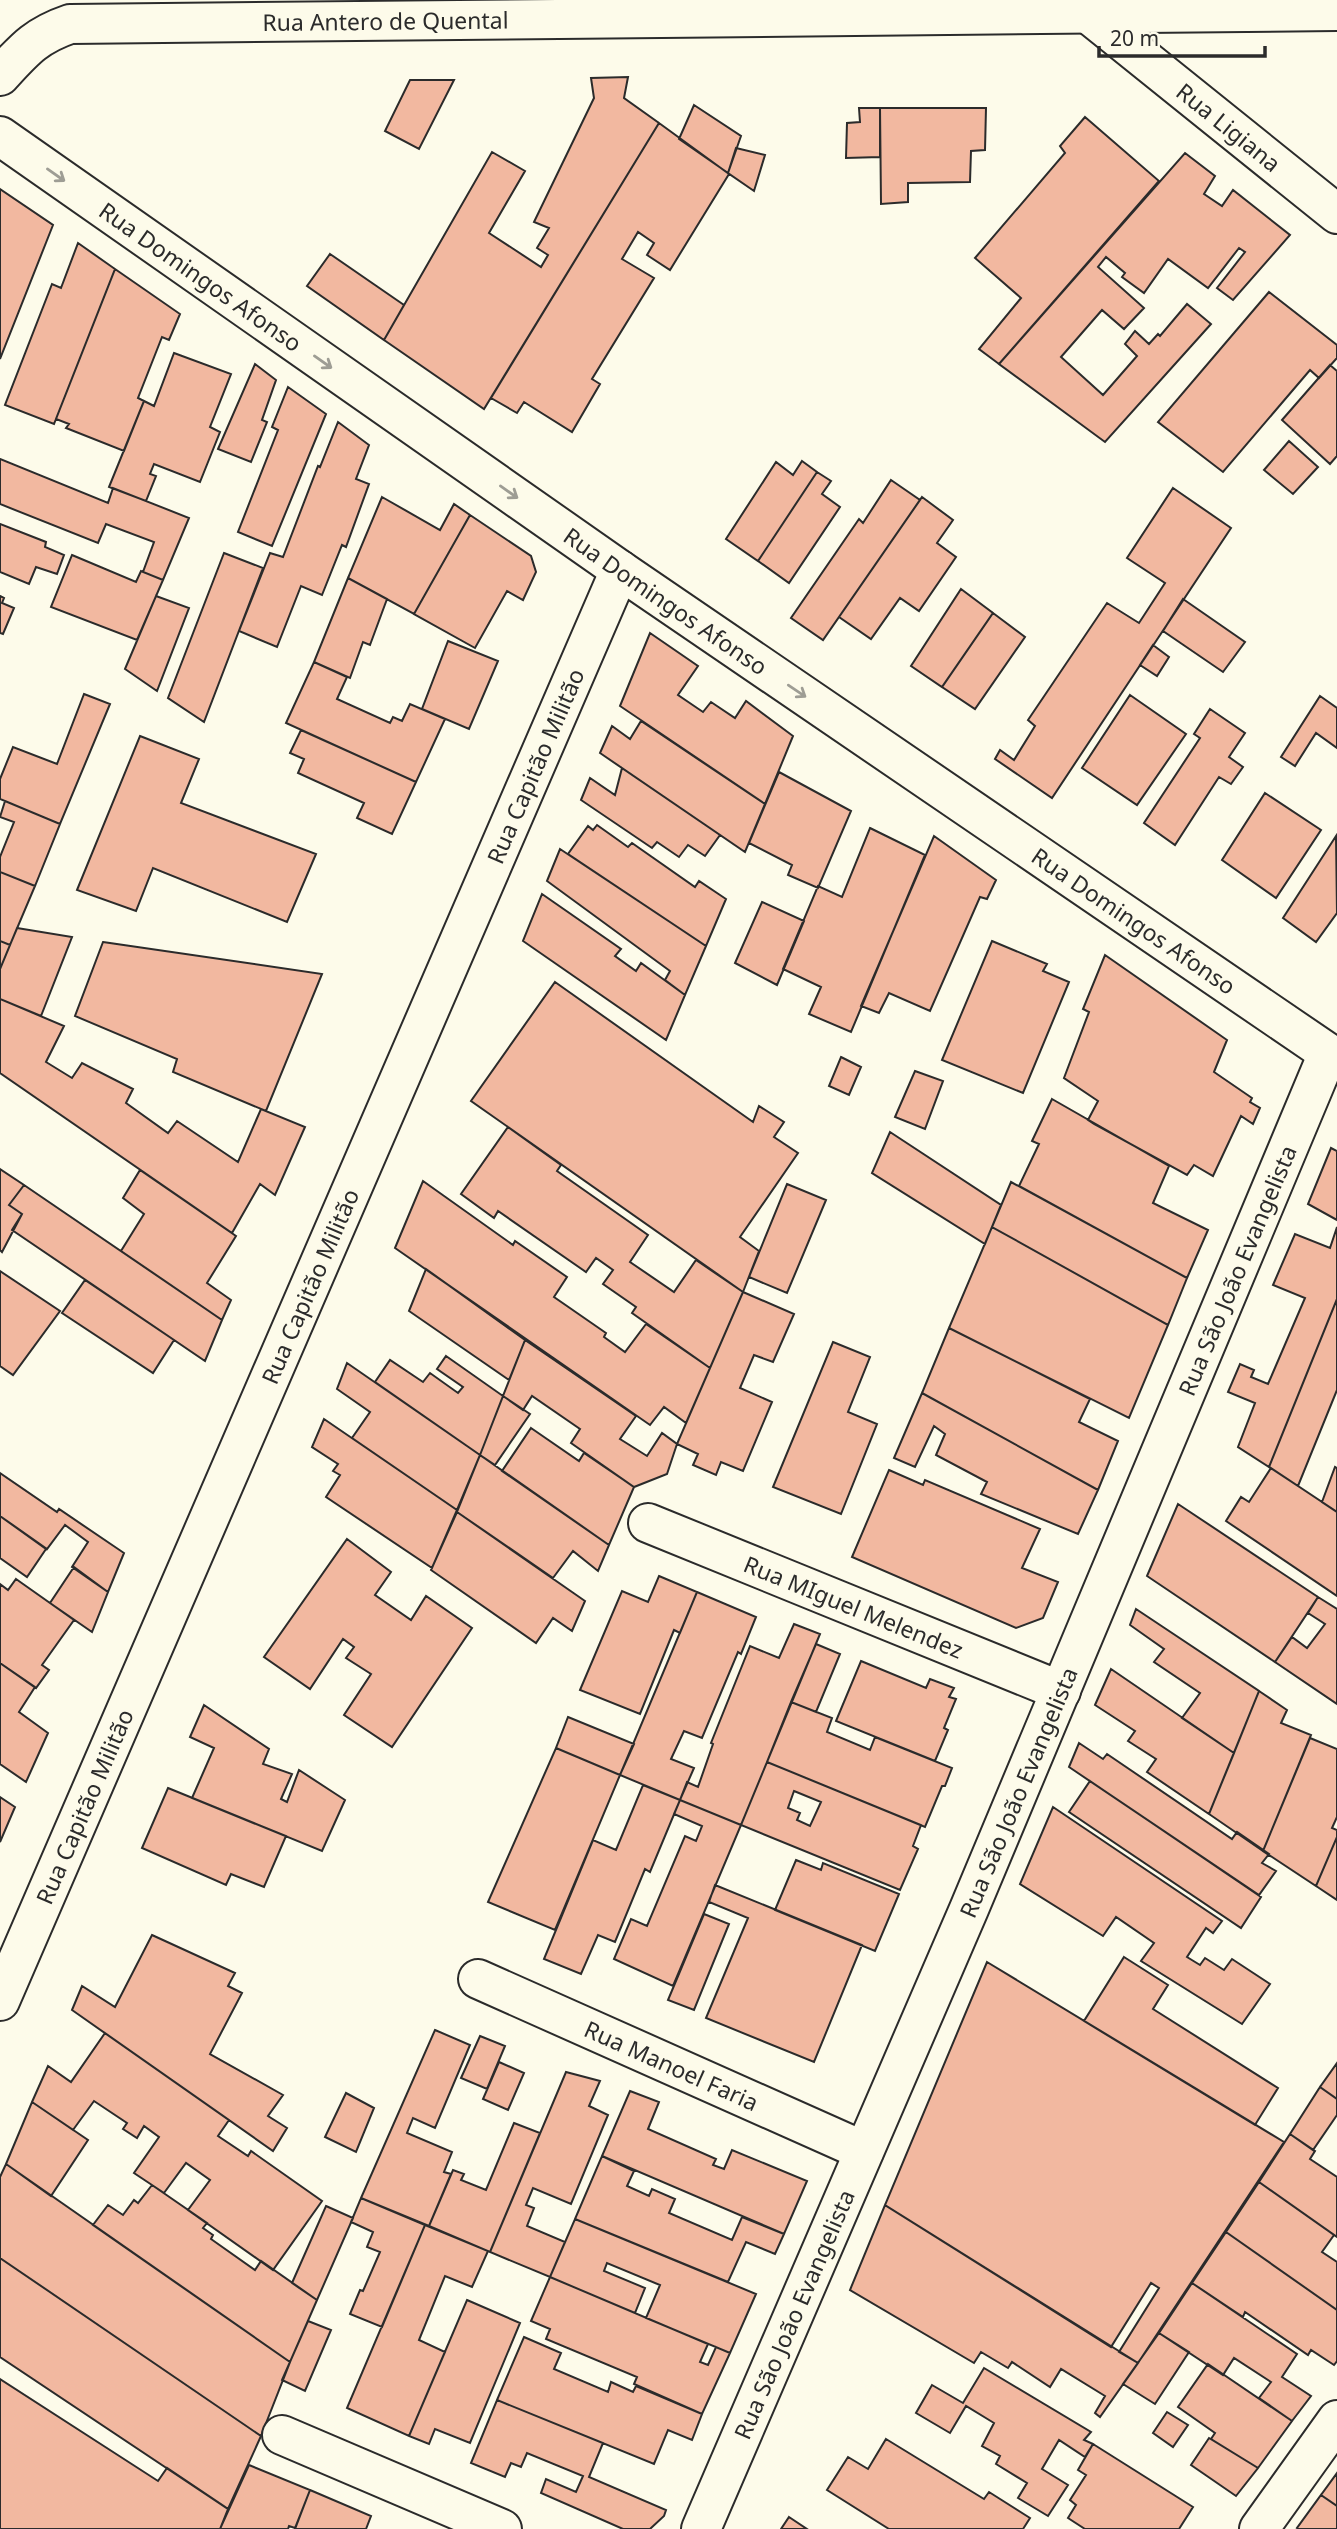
<svg xmlns="http://www.w3.org/2000/svg" width="1337" height="2529" font-family="'Noto Sans',sans-serif">
	<style>
		.building { fill: #f2b8a0; stroke: #2b2b2b; stroke-width: 2; fill-rule: evenodd }
		.lines { fill: none; stroke-linecap: round; stroke-linejoin: round }
		.minor-casing { stroke: #2b2b2b; stroke-width: 42 }
		.minor { stroke: #fdfbea; stroke-width: 38 }
		.oneway { stroke: #9e9d94 }
		.labels { text-anchor: middle; dominant-baseline: central; stroke-width: 5; stroke-linejoin: round; paint-order: stroke }
		.street-label { font-size: 23px; fill: #2b2b2b; stroke: #fdfbea }
	</style>
	<rect width="100%" height="100%" fill="#fdfbea"/>
	<path class="building" d="M628 77 624 98 659 123 484 409 384 340 492 152 525 171 489 233 541 267 548 255 537 248 549 228 534 222 594 98 591 78Z
		M410 80H454L419 149 385 131Z
		M694 105 741 136 728 173 679 139Z
		M859 108H880V157L846 158 847 123 860 122Z
		M880 108H986L985 150 971 151 970 182 908 183V202L881 204Z
		M1085 117 1159 181 999 364 979 349 1021 298 975 258 1065 153 1060 146Z
		M659 123 729 174 670 270 647 255 654 243 638 232 622 259 654 278 592 379 600 384 572 432 524 402 517 413 491 398Z
		M736 148 765 155 754 191 728 173Z
		M1185 153 1215 176 1204 194 1222 206 1233 190 1290 235 1233 300 1217 288 1245 252 1239 248 1208 288 1168 259 1144 293 1122 277 1125 273 1106 257 1098 267 1144 308 1124 329 1102 310 1061 357 1103 395 1137 356 1125 344 1135 331 1149 344 1158 334 1160 336 1187 304 1211 324 1105 442 999 364Z
		M0 189 53 225 0 359Z
		M78 243 115 269 54 424 5 405 52 284 61 288Z
		M330 254 404 305 384 340 307 286Z
		M115 269 180 314 169 340 162 337 138 398 144 401 124 451 66 428 69 424 56 419Z
		M1269 292 1337 345V358L1319 378 1310 370 1223 472 1158 422Z
		M174 353 231 374 210 427 220 432 200 482 154 464 150 474 156 476 146 501 109 487 144 401 154 406Z
		M255 364 276 380 262 420 267 422 251 462 218 449Z
		M1330 365 1337 371V456L1330 464 1282 420Z
		M288 387 326 414 272 546 238 532 278 430 272 427Z
		M338 422 369 445 356 479 369 484 346 547 342 545 322 595 301 586 277 647 239 631 270 553 283 557 318 466 320 467Z
		M1289 441 1318 467 1293 494 1264 470Z
		M0 459 108 503 113 488 189 518 163 580 143 572 154 542 106 524 98 543 0 504Z
		M802 461 817 472 758 561 726 539 776 462 793 475Z
		M817 472 831 481 822 494 840 507 789 583 758 561Z
		M891 480 920 500 823 640 791 618 859 519 863 523Z
		M1173 488 1231 528 1052 798 995 759 1000 750 1014 760 1035 726 1028 720 1107 603 1139 623 1165 583 1127 558Z
		M382 497 440 530 454 504 470 515 414 614 348 578Z
		M922 497 953 520 937 543 956 557 919 611 900 598 871 639 839 617Z
		M470 515 531 556 536 572 523 600 507 591 475 648 414 614Z
		M0 524 46 542 45 547 64 555 57 574 36 567 29 584 0 572Z
		M224 553 263 568 204 722 168 698Z
		M72 555 136 582 141 571 163 580 137 640 51 607Z
		M348 578 387 599 370 645 363 642 350 678 314 662Z
		M961 589 993 613 942 687 911 666Z
		M0 596 4 598 2 603 14 608 3 634 0 633Z
		M156 596 189 608 157 691 125 669Z
		M1183 599 1245 642 1223 672 1163 631Z
		M993 613 1025 637 975 709 942 687Z
		M650 633 698 666 678 695 703 712 711 702 735 718 746 701 793 736 765 804 620 706Z
		M448 641 498 661 469 729 422 709Z
		M1153 645 1169 657 1157 676 1140 665Z
		M314 662 347 677 337 699 390 723 393 717 402 721 410 704 445 719 416 782 286 723Z
		M84 694 110 704 60 824 0 799V779L13 747 57 764Z
		M1130 695 1186 734 1137 805 1082 768Z
		M1320 696 1337 708V748L1316 733 1295 766 1281 757Z
		M1210 709 1245 733 1229 757 1243 767 1231 784 1219 777 1175 845 1144 823 1200 738 1194 734Z
		M641 721 765 804 745 852 600 753 612 726 630 739Z
		M301 730 416 782 392 834 357 818 364 803 298 773 304 759 290 753Z
		M140 736 199 759 181 803 316 854 287 922 153 868 136 911 77 890Z
		M622 768 720 835 705 856 688 845 679 857 657 842 652 848 581 800 590 778 615 795Z
		M779 772 851 811 818 888 788 875 792 865 749 843Z
		M1265 793 1321 830 1276 898 1222 860Z
		M5 801 60 824 35 886 0 872V857L14 822 0 817Z
		M597 825 628 847 632 843 695 887 699 881 726 899 706 946 568 854 588 826 593 830Z
		M870 828 925 855 851 1032 809 1014 821 987 783 969 818 886 842 897Z
		M934 836 996 880 987 899 980 897 930 1011 889 993 879 1013 861 1006Z
		M1336 836 1337 913 1316 942 1283 918Z
		M560 849 706 946 685 995 665 980 670 971 547 881Z
		M0 872 35 886 10 945 0 941Z
		M542 894 621 949 615 956 636 971 641 963 685 995 666 1040 523 941Z
		M762 902 804 921 777 985 735 963Z
		M17 928 72 937 41 1016 0 999V969Z
		M0 941 10 945 0 969Z
		M992 941 1047 964 1043 971 1069 982 1023 1093 942 1060Z
		M103 942 322 974 266 1111 173 1072 177 1059 75 1016Z
		M1105 955 1227 1040 1214 1072 1252 1098 1250 1102 1260 1108 1253 1124 1241 1116 1213 1176 1194 1165 1187 1175 1094 1124 1088 1120 1098 1101 1064 1078 1089 1012 1083 1009Z
		M555 982 753 1122 759 1106 784 1122 774 1137 798 1153 740 1237 759 1251 743 1292 471 1101Z
		M0 999 64 1026 46 1062 72 1078 82 1063 133 1089 126 1103 168 1133 177 1121 238 1162 261 1109 305 1127 275 1195 260 1184 232 1233 0 1073Z
		M841 1057 861 1067 849 1095 829 1086Z
		M915 1071 943 1081 925 1129 895 1117Z
		M1052 1099 1169 1166 1153 1203 1208 1230 1187 1278 1019 1186 1039 1144 1032 1141Z
		M508 1127 561 1165 557 1171 648 1235 630 1262 674 1292 696 1260 743 1292 710 1368 632 1313 636 1307 603 1284 613 1270 596 1258 586 1272 498 1211 494 1218 461 1194Z
		M890 1132 1001 1205 985 1244 872 1173Z
		M1331 1148 1337 1151V1220L1308 1204Z
		M0 1169 24 1185 9 1205 22 1214 2 1252 0 1250Z
		M140 1170 236 1236 207 1283 231 1300 222 1320 121 1251 144 1214 123 1198Z
		M423 1181 513 1245 515 1241 567 1277 554 1297 606 1333 604 1337 625 1352 646 1324 710 1368 686 1423 664 1407 650 1425 395 1248Z
		M1011 1182 1187 1278 1168 1325 992 1227Z
		M787 1184 826 1200 787 1293 749 1277Z
		M24 1185 222 1320 205 1361 12 1230 22 1214 9 1205Z
		M992 1227 1168 1325 1129 1418 949 1328Z
		M1337 1227V1299L1269 1467 1238 1447 1255 1403 1228 1392 1240 1364 1254 1370 1251 1377 1268 1384 1305 1298 1273 1285 1295 1234 1330 1248Z
		M426 1269 525 1340 509 1380 409 1311Z
		M0 1271 60 1311 13 1375 0 1366Z
		M85 1280 174 1340 153 1373 62 1313Z
		M743 1292 794 1314 773 1362 754 1355 740 1388 772 1402 743 1471 721 1462 716 1475 693 1465 698 1454 677 1444Z
		M1337 1299V1390L1298 1486 1269 1467Z
		M949 1328 1090 1399 1079 1422 1118 1441 1098 1490 922 1393Z
		M525 1340 636 1416 620 1439 647 1456 662 1433 677 1444 667 1474 634 1487 571 1443 580 1429 532 1396 523 1410 503 1396Z
		M833 1342 870 1357 848 1412 877 1424 841 1514 773 1487Z
		M446 1356 503 1396 480 1455 375 1382 390 1360 423 1382 430 1373 458 1393 463 1387 437 1369Z
		M347 1363 480 1455 457 1510 352 1438 370 1412 337 1389Z
		M922 1393 1098 1490 1078 1534 981 1494 987 1482 936 1455 945 1434 934 1426 915 1467 894 1458Z
		M503 1396 530 1414 495 1465 480 1455Z
		M324 1419 457 1510 432 1568 326 1497 340 1475 333 1471 338 1464 312 1447Z
		M531 1428 579 1461 584 1453 634 1487 609 1545 502 1471Z
		M480 1455 609 1545 598 1571 573 1551 553 1578 457 1512Z
		M1335 1467 1337 1468V1512L1322 1502Z
		M1271 1468 1337 1512V1596L1226 1521 1241 1497 1249 1502Z
		M889 1470 923 1485 925 1480 1040 1529 1022 1568 1058 1582 1043 1618 1016 1628 852 1557Z
		M0 1473 57 1512 59 1509 124 1553 108 1592 72 1567 88 1542 65 1525 47 1549 0 1516Z
		M1178 1504 1318 1597 1275 1662 1147 1576Z
		M457 1512 585 1601 572 1631 553 1618 536 1643 431 1570Z
		M0 1516 46 1549 27 1577 0 1558Z
		M347 1539 391 1572 375 1595 411 1620 426 1596 472 1628 392 1747 344 1715 371 1674 346 1658 354 1647 343 1639 310 1689 264 1657Z
		M74 1567 108 1592 92 1632 50 1603Z
		M659 1576 697 1592 680 1633 674 1630 640 1714 580 1690 622 1591 648 1602Z
		M16 1579 74 1620 42 1665 49 1670 36 1688 0 1663V1584L8 1590Z
		M697 1592 756 1617 741 1654 738 1652 702 1738 684 1731 671 1759 694 1768 680 1800 620 1775Z
		M1318 1597 1337 1609V1704L1275 1662 1292 1637 1307 1648 1325 1624 1308 1613Z
		M1136 1609 1259 1691 1234 1753 1182 1718 1200 1693 1154 1662 1164 1649 1130 1625Z
		M794 1624 820 1634 741 1825 680 1800 687 1782 698 1787 713 1744 711 1743 750 1646 779 1658Z
		M816 1644 840 1654 816 1712 791 1702Z
		M861 1661 926 1688 930 1679 954 1688 949 1697 956 1699 944 1728 948 1730 935 1761 836 1721Z
		M0 1663 35 1687 19 1712 48 1733 26 1782 0 1764Z
		M1111 1669 1234 1753 1209 1814 1147 1772 1156 1759 1128 1741 1135 1731 1095 1705Z
		M1259 1691 1287 1710 1281 1723 1311 1735 1263 1851 1209 1814Z
		M791 1702 832 1718 827 1732 870 1750 875 1737 952 1768 945 1786H942L925 1827 767 1762Z
		M204 1705 269 1749 263 1764 292 1774 281 1799 287 1802 299 1770 345 1800 322 1851 192 1798 214 1748 190 1737Z
		M568 1717 634 1744 620 1775 556 1748Z
		M1310 1738 1337 1749V1817L1332 1828 1337 1830V1837L1316 1886 1263 1851Z
		M1079 1743 1103 1759 1107 1754 1232 1839 1237 1832 1269 1854 1262 1863 1276 1871 1259 1895 1069 1767Z
		M556 1748 620 1775 555 1930 488 1902Z
		M767 1762 921 1825 913 1846 918 1849 900 1890 741 1825ZM794 1791 821 1802 810 1826 797 1820 800 1813 788 1808Z
		M1090 1781 1261 1897 1241 1928 1069 1812Z
		M643 1785 680 1800 650 1872 645 1869 615 1942 598 1935 581 1974 544 1959 593 1840 616 1850Z
		M168 1788 286 1836 264 1887 231 1874 226 1885 142 1848Z
		M0 1797 15 1807 0 1842Z
		M680 1800 741 1825 673 1986 614 1959 631 1919 647 1926 685 1836 696 1841 702 1826 674 1814Z
		M1053 1807 1222 1921 1213 1933 1206 1928 1187 1957 1200 1965 1205 1958 1224 1970 1232 1959 1270 1984 1242 2024 1141 1961 1154 1943 1116 1917 1103 1936 1020 1884Z
		M1337 1837V1900L1316 1886Z
		M796 1860 821 1870 823 1863 899 1894 875 1951 775 1910Z
		M715 1885 862 1945 814 2062 706 2018 748 1918 709 1902Z
		M704 1914 729 1924 694 2010 668 2000Z
		M152 1935 235 1973 228 1986 242 1993 210 2054 283 2095 268 2116 287 2128 273 2151 72 2010 82 1986 115 2007Z
		M1124 1957 1168 1985 1153 2009 1278 2088 1255 2125 1084 2021Z
		M987 1962 1284 2142 1138 2363 1119 2352 1159 2288 1151 2283 1111 2347 885 2205Z
		M435 2030 470 2045 435 2128 413 2118 407 2133 452 2152 444 2172 451 2174 429 2226 361 2198Z
		M105 2033 229 2120 218 2136 248 2156 251 2151 322 2201 273 2270 188 2210 210 2180 186 2163 164 2193 134 2173 159 2137 144 2126 137 2138 123 2129 127 2123 94 2101 73 2130 32 2102 48 2066 71 2082Z
		M480 2036 505 2046 487 2089 461 2078Z
		M499 2062 524 2073 508 2110 483 2099Z
		M1337 2063V2099L1320 2087Z
		M566 2072 600 2081 589 2106 608 2115 571 2204 533 2188 526 2205 534 2208 527 2226 565 2242 550 2277 490 2252Z
		M1320 2087 1337 2099V2115L1313 2150 1290 2134Z
		M630 2091 659 2102 648 2129 716 2159 713 2165 724 2169 732 2150 807 2181 784 2234 602 2156Z
		M346 2093 374 2108 356 2152 325 2137Z
		M32 2102 88 2140 51 2196 6 2164Z
		M514 2123 540 2133 490 2252 429 2226 453 2170 464 2174 461 2180 486 2190Z
		M1290 2134 1315 2151 1310 2159 1337 2177V2237L1259 2182Z
		M602 2156 634 2171 627 2186 649 2196 652 2189 675 2199 669 2213 732 2240 742 2217 784 2234 775 2254 746 2242 728 2282 575 2219Z
		M6 2164 290 2362 261 2436 0 2258V2177Z
		M1259 2182 1334 2235 1322 2252 1337 2262V2310L1226 2232Z
		M152 2185 207 2223 203 2228 213 2235 211 2239 255 2270 261 2261 317 2300 290 2362 93 2225 108 2205 123 2215 134 2200 138 2203Z
		M361 2198 425 2225 382 2327 350 2314 360 2290 363 2291 380 2252 367 2247 373 2232 351 2222Z
		M885 2205 1138 2363 1100 2417 1095 2413 1105 2396 1061 2369 1050 2387 1012 2362 1008 2368 981 2352 974 2363 850 2290Z
		M326 2206 353 2218 317 2300 292 2283Z
		M575 2219 756 2294 730 2353 646 2318 660 2285 607 2263 604 2271 645 2288 635 2313 550 2277Z
		M425 2225 488 2251 472 2287 445 2276 419 2340 445 2352 409 2436 347 2408Z
		M1226 2232 1337 2310V2361L1334 2365 1311 2350 1308 2355 1245 2312 1243 2317 1192 2283Z
		M0 2258 261 2436 228 2509 0 2357Z
		M550 2277 708 2344 700 2362 708 2365 716 2347 730 2353 702 2414 634 2384 637 2377 546 2339 550 2329 531 2321Z
		M1192 2283 1297 2354 1282 2377 1311 2396 1292 2421 1259 2398 1271 2382 1234 2358 1223 2375 1159 2333Z
		M467 2300 520 2323 470 2443 435 2429 429 2444 409 2436Z
		M308 2321 331 2330 305 2391 282 2380Z
		M1159 2333 1189 2352 1155 2404 1123 2384Z
		M524 2337 561 2353 554 2369 608 2392 611 2382 633 2392 636 2386 702 2414 692 2440 668 2430 654 2464 497 2400Z
		M1208 2364 1292 2421 1258 2468 1211 2439 1215 2433 1178 2407Z
		M984 2368 1091 2432 1084 2440 1093 2444 1085 2457 1059 2440 1042 2469 1068 2485 1048 2516 1018 2498 1027 2483 996 2464 1000 2456 982 2446 994 2423 966 2406 950 2433 916 2413 932 2385 963 2403Z
		M0 2379 158 2481 167 2468 228 2509 220 2529H0Z
		M497 2400 603 2443 589 2477 666 2510 664 2516 650 2529H623L541 2493 546 2479 576 2492 583 2476 527 2453 521 2467 511 2463 505 2477 471 2463Z
		M1167 2412 1188 2425 1173 2447 1153 2433Z
		M1209 2438 1258 2468 1236 2496 1191 2465Z
		M886 2439 984 2499 989 2492 1030 2518 1023 2529H889L827 2490 848 2457 868 2469Z
		M1093 2444 1193 2507 1179 2529H1085L1068 2518 1076 2505 1070 2500 1086 2475 1078 2470Z
		M249 2465 310 2490 295 2528 289 2526 288 2529H220Z
		M1337 2473V2506L1321 2495Z
		M310 2490 371 2516 366 2529H295Z
		M1321 2495 1337 2506V2529H1299L1297 2528Z
		M789 2517 807 2529H781Z"/>
	<g class="lines">
		<defs>
			<g id="minor">
				<path id="s1" d="M1087 13 1337 214"/>
				<path id="s2" d="M0 76C24 50 35 36 70 24L1337 11"/>
				<path id="s3" d="M0 136 620 570 1337 1059"/>
				<path id="s4" d="M648 1523 1061 1691"/>
				<path id="s5" d="M478 1979 864 2151"/>
				<path id="s6" d="M0 2001 620 570"/>
				<path d="M282 2435 502 2529"/>
				<path id="s7" d="M701 2529 969 1909 1328 1053"/>
				<path d="M1259 2529 1337 2420"/>
			</g>
		</defs>
		<use href="#minor" class="minor-casing"/>
		<use href="#minor" class="minor"/>
	</g>
	<defs><path id="oneway-shaft" d="M-6 0H5M1.5-3L5.5 0L1.5 3" fill="none" stroke-width="1.6" stroke-linecap="round" stroke-linejoin="round" transform="scale(1.75)"/></defs>
	<g class="oneway">
		<use href="#oneway-shaft" transform="translate(56 175) rotate(35)"/>
		<use href="#oneway-shaft" transform="translate(323 362) rotate(35)"/>
		<use href="#oneway-shaft" transform="translate(509 492) rotate(35)"/>
		<use href="#oneway-shaft" transform="translate(797 691) rotate(34)"/>
	</g>
	<g class="labels">
		<g class="street-label">
			<text stroke="none"><textPath href="#s2" startOffset="404">Rua Antero de Quental</textPath></text>
			<text stroke="none"><textPath href="#s1" startOffset="182">Rua Ligiana</textPath></text>
			<text stroke="none"><textPath href="#s3" startOffset="245">Rua Domingos Afonso</textPath></text>
			<text stroke="none"><textPath href="#s3" startOffset="812">Rua Domingos Afonso</textPath></text>
			<text stroke="none"><textPath href="#s6" startOffset="1346">Rua Capitão Militão</textPath></text>
			<text stroke="none"><textPath href="#s3" startOffset="1379">Rua Domingos Afonso</textPath></text>
			<text stroke="none"><textPath href="#s7" startOffset="1368">Rua São João Evangelista</textPath></text>
			<text stroke="none"><textPath href="#s6" startOffset="779">Rua Capitão Militão</textPath></text>
			<text stroke="none"><textPath href="#s4" startOffset="222">Rua MIguel Melendez</textPath></text>
			<text stroke="none"><textPath href="#s7" startOffset="802">Rua São João Evangelista</textPath></text>
			<text stroke="none"><textPath href="#s6" startOffset="212">Rua Capitão Militão</textPath></text>
			<text stroke="none"><textPath href="#s5" startOffset="212">Rua Manoel Faria</textPath></text>
			<text stroke="none"><textPath href="#s7" startOffset="234">Rua São João Evangelista</textPath></text>
		</g>
	</g>
	<path d="M1099 46v10h166v-10" fill="none" stroke="#2b2b2b" stroke-width="3.5"/>
	<text x="1110" y="46" font-size="21" fill="#2b2b2b" stroke="#fdfbea" stroke-width="5" paint-order="stroke">20 m</text>
</svg>
